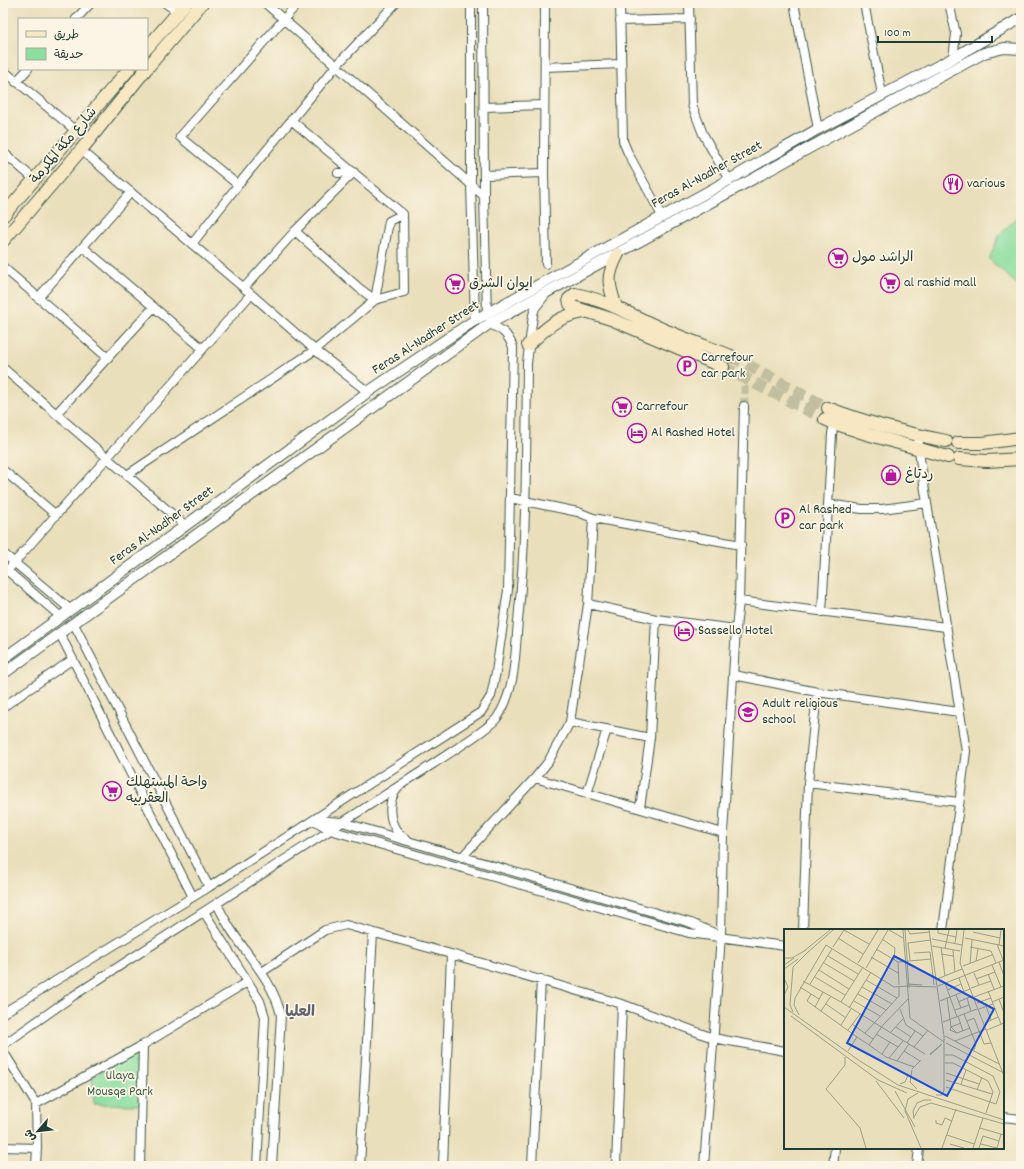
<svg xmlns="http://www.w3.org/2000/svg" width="1024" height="1169" font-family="Dekko,'Playpen Sans Arabic',sans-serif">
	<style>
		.green { fill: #8bde9f; stroke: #558e6a }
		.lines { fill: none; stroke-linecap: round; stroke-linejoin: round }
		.minor-tunnel { stroke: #c1bfa0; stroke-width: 8; stroke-dasharray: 8 4; stroke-linecap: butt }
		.secondary-tunnel { stroke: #c1bfa0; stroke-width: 12; stroke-dasharray: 12 6; stroke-linecap: butt }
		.minor-casing { stroke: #3d5548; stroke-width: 10 }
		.tertiary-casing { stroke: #3d5548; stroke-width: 12 }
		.secondary-casing { stroke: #3d5548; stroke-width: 14 }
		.minor { stroke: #fff; stroke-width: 8 }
		.tertiary { stroke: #fff; stroke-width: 10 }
		.secondary { stroke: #f7e8c3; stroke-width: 12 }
		.labels { text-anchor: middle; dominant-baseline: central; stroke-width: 3.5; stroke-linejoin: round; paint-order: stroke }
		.street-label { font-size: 14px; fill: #1f3d34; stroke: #fcf5e5 }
		.poi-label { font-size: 14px; fill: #1f3d34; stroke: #fcf5e5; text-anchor: start }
		.park-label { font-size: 14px; fill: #355d49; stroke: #fcf5e5 }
		.neighbourhood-label { font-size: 15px; font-weight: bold; fill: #5f646e; stroke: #fcf5e5 }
		.inset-road { fill: none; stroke: #999e85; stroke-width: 1 }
		.view { fill: #1d4ed8; fill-opacity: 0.15; stroke: #1d4ed8; stroke-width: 2 }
		.inset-edge { fill: none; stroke: #1f3d34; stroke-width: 2 }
	</style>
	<rect width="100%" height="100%" fill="#fcf5e5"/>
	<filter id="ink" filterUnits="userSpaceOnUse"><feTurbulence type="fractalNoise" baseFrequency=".025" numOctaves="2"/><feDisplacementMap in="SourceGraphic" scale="8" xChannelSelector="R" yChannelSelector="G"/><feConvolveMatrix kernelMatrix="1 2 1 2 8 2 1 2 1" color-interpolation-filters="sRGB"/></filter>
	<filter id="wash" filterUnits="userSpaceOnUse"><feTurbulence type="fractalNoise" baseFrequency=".012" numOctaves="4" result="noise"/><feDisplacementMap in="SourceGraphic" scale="16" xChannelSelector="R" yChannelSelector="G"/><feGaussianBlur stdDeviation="0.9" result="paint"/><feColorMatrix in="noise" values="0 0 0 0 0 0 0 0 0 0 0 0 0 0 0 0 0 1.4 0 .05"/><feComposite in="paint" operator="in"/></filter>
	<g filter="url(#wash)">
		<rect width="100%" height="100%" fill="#eadfbb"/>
		<path class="green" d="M1021 214V288L989 259 1000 234Z
			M143 1045 140 1105 94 1104 92 1077Z"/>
	</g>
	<g filter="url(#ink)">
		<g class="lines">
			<path class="minor-tunnel" d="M744 406 745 378"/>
			<path class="secondary-tunnel" d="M731 356 828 408
				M723 367 825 419"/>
			<defs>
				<path id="minor" d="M165 3 178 12
					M265 3 484 196
					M471 3V185L475 320
					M483 3 484 196 487 314
					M545 3 544 173 546 264
					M620 3 623 141 628 153 662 216
					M689 3 692 105 703 134 729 180
					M794 3 818 129
					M864 3 882 94
					M949 3 956 34 953 58
					M76 19 91 3
					M620 21 690 19
					M545 67 621 64
					M3 70 76 131
					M16 82 28 69
					M484 107 544 105
					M291 120 403 214 404 292 375 300 359 288 295 231
					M81 150 251 294 315 350 368 392
					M3 152 35 180
					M338 173 353 172
					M484 175 544 173
					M238 185 180 137 298 3
					M192 244 238 185 336 66 396 3
					M83 247 203 349
					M3 267 108 358
					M244 288 295 231 354 172
					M38 298 131 192
					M3 368 186 526
					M56 414 154 307
					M918 435 920 459 966 751 943 930
					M3 470 56 515
					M127 475 315 350 375 300 389 221 403 214
					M510 498 578 512 593 518 741 545
					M828 504 862 509H882L927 503
					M3 553 71 610
					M3 567 61 617
					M7 571 56 515 107 458 251 294
					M739 601 946 627
					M588 604 656 619 736 629
					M822 612 832 434 834 423
					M74 624 209 887
					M60 634 193 897
					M734 675 817 692 959 712
					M3 707 73 659
					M570 722 650 738
					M535 778 723 833
					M808 783 958 802
					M398 788C387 800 388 821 399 834 401 836 405 838 407 839
					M587 794 607 729
					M640 808 650 738 656 619
					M462 857 535 778 548 762 570 722 588 604 593 518
					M217 904C221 912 225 920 230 928 249 958 272 979 281 1015L272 1166
					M204 912 260 1001 265 1017 257 1166
					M803 930 808 783 817 692
					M721 936 691 923 342 822 314 820 330 830 689 933 785 946
					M262 972 325 930 346 925 451 954 622 1004 713 1038 785 1051
					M3 1013 209 887 481 712 491 696 496 672 508 590 513 347C507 333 503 330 489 324
					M3 1045 73 996 433 764C451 752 469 741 486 728 489 725 494 722 497 718 516 690 515 654 518 621 527 535 526 450 527 363L533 315 535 308 546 294
					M3 1051 36 1104 37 1148 36 1166
					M36 1104 143 1045 247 982
					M1003 1117 1021 1119
					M3 1147 37 1148
					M140 1166 143 1045
					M360 1166 373 933
					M443 1166 451 954
					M532 1166 541 979
					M616 1166 622 1004
					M704 1166 721 936 723 833 736 629 739 601 744 406
					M833 1166 835 1148
					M917 1166 919 1148"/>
				<path id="tertiary" d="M3 659 368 392 475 320 729 180 818 129 953 58 1021 18
					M3 674 489 324 882 108 984 53 1004 48 1021 49"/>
				<path id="secondary" d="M147 48 186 3
					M147 68 202 3
					M3 216 129 69
					M3 241 81 150 146 69
					M616 307C608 283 606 277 618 254
					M528 345C549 326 556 317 584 312
					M723 367 611 319 573 307 570 304 569 299 575 294C606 300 633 316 662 329 685 339 708 347 731 356
					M828 408C866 423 906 433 946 441
					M825 419 834 423 867 434 948 457
					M958 443H983L1021 438
					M959 459 987 461 1021 459"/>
			</defs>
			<use href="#minor" class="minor-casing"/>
			<use href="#tertiary" class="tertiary-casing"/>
			<use href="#secondary" class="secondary-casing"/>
			<use href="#minor" class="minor"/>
			<use href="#tertiary" class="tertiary"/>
			<use href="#secondary" class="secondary"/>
		</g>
	</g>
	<defs>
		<symbol id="restaurant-ring" viewBox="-11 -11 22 22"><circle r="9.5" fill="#fcf5e5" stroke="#b5179e" stroke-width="1.5"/><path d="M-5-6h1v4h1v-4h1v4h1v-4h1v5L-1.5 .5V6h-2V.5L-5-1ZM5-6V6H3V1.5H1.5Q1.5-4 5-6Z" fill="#b5179e"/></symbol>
		<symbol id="supermarket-ring" viewBox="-11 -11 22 22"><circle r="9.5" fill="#fcf5e5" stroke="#b5179e" stroke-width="1.5"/><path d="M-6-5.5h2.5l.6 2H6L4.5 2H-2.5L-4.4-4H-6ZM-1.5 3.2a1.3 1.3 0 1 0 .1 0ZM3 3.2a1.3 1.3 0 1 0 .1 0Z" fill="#b5179e"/></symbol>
		<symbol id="parking-ring" viewBox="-11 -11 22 22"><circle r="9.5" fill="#fcf5e5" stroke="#b5179e" stroke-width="1.5"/><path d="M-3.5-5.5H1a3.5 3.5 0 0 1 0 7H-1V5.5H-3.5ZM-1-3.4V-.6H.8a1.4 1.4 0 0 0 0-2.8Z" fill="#b5179e"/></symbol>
		<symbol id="hotel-ring" viewBox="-11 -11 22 22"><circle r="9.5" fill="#fcf5e5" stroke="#b5179e" stroke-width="1.5"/><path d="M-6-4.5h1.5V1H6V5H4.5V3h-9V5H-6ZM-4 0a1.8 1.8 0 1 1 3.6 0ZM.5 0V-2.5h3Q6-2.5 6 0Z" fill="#b5179e"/></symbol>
		<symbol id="shop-ring" viewBox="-11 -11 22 22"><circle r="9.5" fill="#fcf5e5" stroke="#b5179e" stroke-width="1.5"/><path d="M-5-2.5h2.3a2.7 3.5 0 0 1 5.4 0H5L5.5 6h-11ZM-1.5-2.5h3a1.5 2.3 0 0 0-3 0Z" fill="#b5179e"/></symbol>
		<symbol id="school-ring" viewBox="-11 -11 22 22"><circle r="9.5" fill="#fcf5e5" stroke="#b5179e" stroke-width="1.5"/><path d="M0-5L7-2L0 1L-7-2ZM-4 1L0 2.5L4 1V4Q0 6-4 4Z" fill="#b5179e"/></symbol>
	</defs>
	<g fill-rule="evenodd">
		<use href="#restaurant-ring" x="942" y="173" width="22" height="22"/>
		<use href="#supermarket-ring" x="827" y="247" width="22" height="22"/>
		<use href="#supermarket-ring" x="879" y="272" width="22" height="22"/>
		<use href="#supermarket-ring" x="444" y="273" width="22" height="22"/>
		<use href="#parking-ring" x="676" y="355" width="22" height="22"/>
		<use href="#supermarket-ring" x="611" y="396" width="22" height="22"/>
		<use href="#hotel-ring" x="626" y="422" width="22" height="22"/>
		<use href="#shop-ring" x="880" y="464" width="22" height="22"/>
		<use href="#parking-ring" x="774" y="507" width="22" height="22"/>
		<use href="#hotel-ring" x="673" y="620" width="22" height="22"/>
		<use href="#school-ring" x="737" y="701" width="22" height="22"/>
		<use href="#supermarket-ring" x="101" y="780" width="22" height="22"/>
	</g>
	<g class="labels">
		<g class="street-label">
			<text transform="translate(64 146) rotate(-50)">شارع مكة المكرمة</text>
			<text transform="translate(707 175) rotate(-29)">Feras Al-Nadher Street</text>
			<text transform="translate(426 338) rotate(-33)">Feras Al-Nadher Street</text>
			<text transform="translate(162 526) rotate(-36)">Feras Al-Nadher Street</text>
		</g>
		<g class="poi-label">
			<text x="967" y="184">various</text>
			<text x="852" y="258">الراشد مول</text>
			<text x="904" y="283">al rashid mall</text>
			<text x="469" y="284">ايوان الشرق</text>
			<text x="701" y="358">Carrefour<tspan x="701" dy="16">car park</tspan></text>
			<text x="636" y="407">Carrefour</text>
			<text x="651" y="433">Al Rashed Hotel</text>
			<text x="905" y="475">ردتاغ</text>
			<text x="799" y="510">Al Rashed<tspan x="799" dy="16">car park</tspan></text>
			<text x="698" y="631">Sassello Hotel</text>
			<text x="762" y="704">Adult religious<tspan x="762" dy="16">school</tspan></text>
			<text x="126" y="783">واحة المستهلك<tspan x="126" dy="16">العقربيه</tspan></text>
		</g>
		<g class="park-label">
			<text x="120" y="1076">Ulaya<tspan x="120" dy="16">Mousqe Park</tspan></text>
		</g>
		<g class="neighbourhood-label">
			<text x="300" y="1013">العليا</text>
		</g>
	</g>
	<g transform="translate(784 929)">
		<rect width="220" height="220" fill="#eadfbb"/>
		<path class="inset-road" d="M105 1 119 9M119 1 126 89 160 113M121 1 125 59M124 1 126 5 146 3M145 1 160 107V161L158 166H152M154 1V4L172 8M180 1 176 34 220 147M189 3 216 9M54 9 79 25M181 9 220 17M98 10 111 19 110 31M148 10 178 16M171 14 173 1M213 15 219 31M42 16 110 58 123 57M215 16 217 1M148 17 176 22M49 18 60 1 85 15M157 18 161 47M186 18 207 22 212 34M161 19 165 1M92 20 114 33 147 30M169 21 171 43M20 22 46 1M23 24 49 1M130 24 146 23 150 56M157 25 169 27M44 27 74 45M87 28 114 44M0 29H8L22 21M126 31 124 14 147 11M192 32 194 20M114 33 115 56M215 33 220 47M40 34 70 52M74 34 94 1M186 35 188 11M0 36 10 29M208 36 217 58M179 37 208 26M79 38 57 73 141 125M82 39 104 1M0 40 14 30M35 41 65 60M190 44 195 56M204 45 210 60M31 48 61 66M0 49 4 58 0 66M175 49 180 63M153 50 178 40M192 50 211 43M82 51 113 69M19 52 57 73M161 54 173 88M26 55 48 20M124 55 138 56M124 57 152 58M154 57 220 31M16 58 35 70M78 58 108 75M187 59 207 52M163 61 177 55M204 62 217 95M27 65 23 72 73 108M74 65 102 81M172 66 177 79M190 68 220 57M163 69 167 98 173 104M183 69 187 82M215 70 220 84M70 72 96 87M156 72 186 60M174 73 188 67M208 73 220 68M193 74 207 69M42 75 62 89M202 77 207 91M0 78 76 132 114 156 220 191M31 78 39 63M65 79 87 43M116 80 122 96 139 107M195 80 209 75M171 81 185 76M37 82 47 67M9 83 6 76 9 38 25 22M180 85 192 115 190 121M15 86 10 76 11 69 42 16M7 87 94 151 123 164M174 87 179 102M183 92 190 89 200 115 207 114M159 93 193 80M177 94 167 98 166 101 173 104 186 99M201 94 214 88M68 95 89 110M57 96 67 80M112 98 127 108M64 101 76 85M203 101 220 94M81 104 115 67V58M106 104 119 90M92 105 114 118M161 107 215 135M171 112 202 100M123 114 131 102M162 114 218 143M85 116 102 128 130 138M130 118 144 101M64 122 73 108 85 116 99 96 124 70M120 122 136 132M98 125 106 113M146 125 158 115 146 126M161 126H169L209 147 216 163 212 175 162 158M61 128V136L42 160 76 199 82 219M105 129 119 112M113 132 125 115M161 134H169L204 152 209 163 202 184M128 140 137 131M128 141 126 153 133 160M162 144 195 155M162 151 208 165M92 152 120 189M116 155 121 153 124 146M177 155 182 141M193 161 198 148M111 162 131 198M134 164 124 170 121 182 137 219M130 188 136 178 147 174 220 195M130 190 129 182 133 174 140 171H147M152 191V194L158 196 161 189 168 192M196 199 220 206M163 206 190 215M166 215 180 219M197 215 213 219M158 219 172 180M189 219 199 189M195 219 199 207 215 212M213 219 217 205"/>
		<path class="view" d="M110 27 210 80 163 167 63 114Z"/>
		<rect width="220" height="220" class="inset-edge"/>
	</g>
	<rect width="1024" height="1169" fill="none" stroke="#fcf5e5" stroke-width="16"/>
	<rect x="18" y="18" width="130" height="52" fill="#fcf5e5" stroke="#a4ab9e"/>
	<rect x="26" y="31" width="20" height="6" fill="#f7e8c3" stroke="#a4ab9e"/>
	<text x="54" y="38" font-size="12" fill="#1f3d34">طريق</text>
	<rect x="26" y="48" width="20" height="12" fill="#8bde9f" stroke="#a4ab9e"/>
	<text x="54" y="58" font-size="12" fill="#1f3d34">حديقة</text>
	<g transform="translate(38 1131) rotate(242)" stroke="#fcf5e5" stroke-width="3" paint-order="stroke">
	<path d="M0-3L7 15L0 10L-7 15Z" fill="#1f3d34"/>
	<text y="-6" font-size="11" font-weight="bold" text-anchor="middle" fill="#1f3d34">ش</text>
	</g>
	<path d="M878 36v6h114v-6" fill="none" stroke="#1f3d34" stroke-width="2"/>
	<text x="884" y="36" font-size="12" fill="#1f3d34" stroke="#fcf5e5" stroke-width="3" paint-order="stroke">100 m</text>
</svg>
